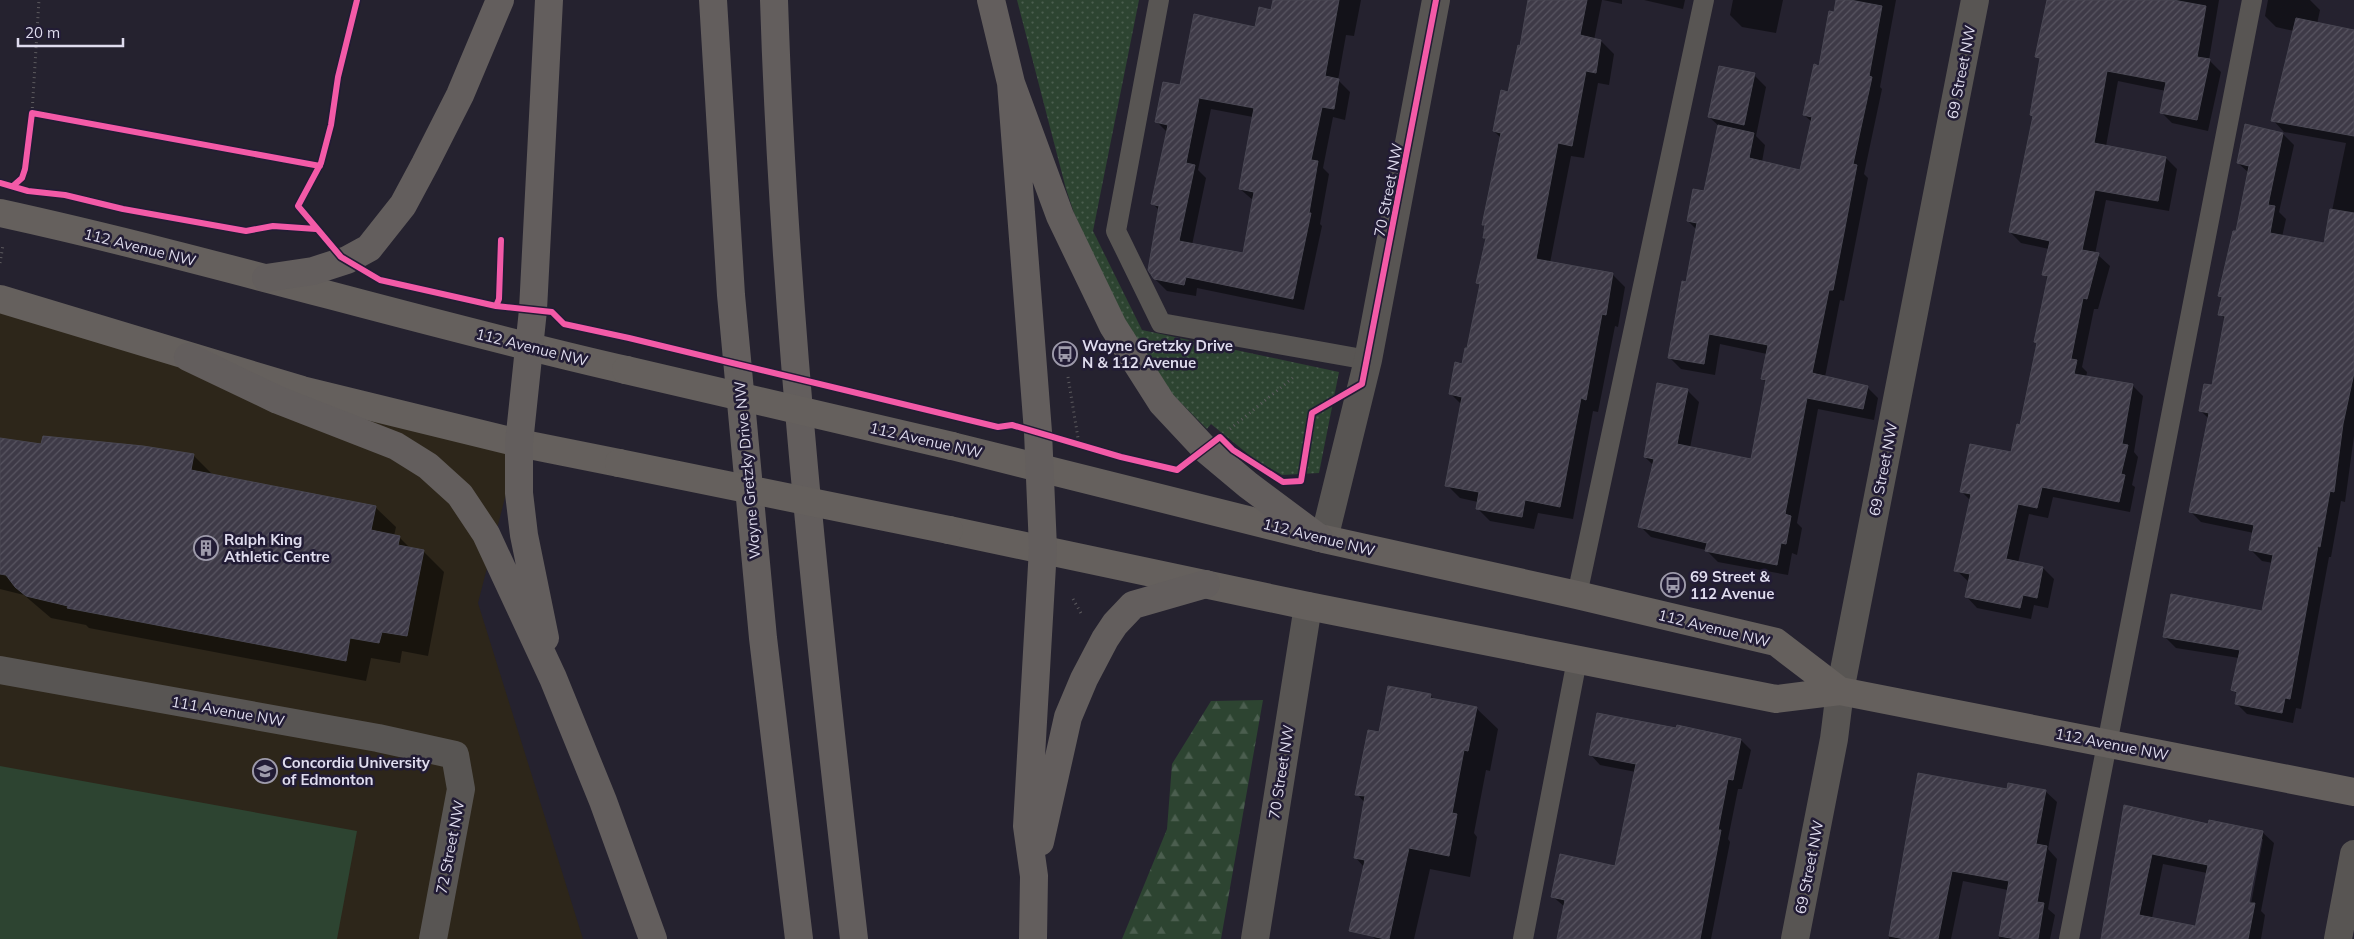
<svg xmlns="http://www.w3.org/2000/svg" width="2354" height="939" font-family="Mulish,sans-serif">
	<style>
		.education { fill: #2d261a }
		.grass { fill: url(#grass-dots) }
		.forest { fill: url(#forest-firs) }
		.garden { fill: #2d4431 }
		.shadow { fill: #0007; fill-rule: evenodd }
		.building { fill: url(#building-hatch); stroke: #494753; fill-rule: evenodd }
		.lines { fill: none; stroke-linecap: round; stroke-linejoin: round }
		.path { stroke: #5c5a5e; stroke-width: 3; stroke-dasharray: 1 4; stroke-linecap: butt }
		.service { stroke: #585553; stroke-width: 20 }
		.minor { stroke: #585553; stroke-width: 28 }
		.secondary { stroke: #65605d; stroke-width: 28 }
		.primary { stroke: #635e5d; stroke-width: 28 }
		.secondary-bridge { stroke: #65605d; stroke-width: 28 }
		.cycleway-casing { stroke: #221c35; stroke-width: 9 }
		.cycleway { stroke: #f35aa7; stroke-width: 6 }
		.labels { text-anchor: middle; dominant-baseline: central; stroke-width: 5; stroke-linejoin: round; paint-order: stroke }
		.street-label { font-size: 15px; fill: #dfdcee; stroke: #221c35 }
		.poi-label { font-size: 15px; font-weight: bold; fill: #dfdcee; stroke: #221c35; text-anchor: start }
	</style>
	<defs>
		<pattern id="grass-dots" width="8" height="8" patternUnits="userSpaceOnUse" patternTransform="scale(1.25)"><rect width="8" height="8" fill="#2d4431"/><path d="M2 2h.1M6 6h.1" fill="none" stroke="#4b5e4f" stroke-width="1.8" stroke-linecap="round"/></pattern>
		<pattern id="forest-firs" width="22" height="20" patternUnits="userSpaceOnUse" patternTransform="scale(1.25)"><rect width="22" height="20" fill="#2d4431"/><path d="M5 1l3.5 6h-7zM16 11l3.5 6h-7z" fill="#4b5e4f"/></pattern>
		<pattern id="building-hatch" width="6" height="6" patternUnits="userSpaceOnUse" patternTransform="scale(1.25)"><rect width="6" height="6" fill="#3e3a47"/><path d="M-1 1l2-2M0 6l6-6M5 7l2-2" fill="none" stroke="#595662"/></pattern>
	</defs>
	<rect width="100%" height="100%" fill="#25222f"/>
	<path class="education" d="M0 299 519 443 478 603 583 939H0Z"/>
	<path class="grass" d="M1017 0H1139L1093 231 1142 330 1339 372 1319 473 1282 475 1254 459 1211 424 1207 429 1170 392 1125 327 1074 213 1066 189Z"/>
	<path class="forest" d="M1263 700 1221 939H1122L1167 829 1172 764 1211 701Z"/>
	<path class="garden" d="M0 766 357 831 337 939H0Z"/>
	<path class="shadow" d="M1275 0H1361L1354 36 1346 35 1338 80 1350 92 1345 120 1333 117 1323 168 1329 174 1320 224 1322 226 1304 310 1197 288 1196 296 1167 291 1155 279 1160 211 1153 204 1168 133 1156 121 1181 87 1256 29 1272 11ZM1211 109 1253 117 1240 189 1254 201 1244 255 1192 245 1206 178 1198 170Z
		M1530 0H1602L1594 40 1601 41 1614 54 1609 85 1598 83 1584 158 1571 156 1550 263 1612 274 1625 287 1618 327 1615 326 1598 412 1593 411 1573 519 1538 513 1534 529 1490 521 1477 508 1478 502 1460 498 1447 485 1462 405 1450 393 1468 350 1481 286 1477 283 1486 240 1484 237 1486 227 1484 224 1501 138 1494 131 1509 93 1521 47Z
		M1603 0H1622V4Z
		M1644 0H1685L1683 9Z
		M1733 0H1783L1776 33 1742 27 1730 15Z
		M1837 0H1896L1880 87 1882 89 1864 174 1868 178 1844 301 1840 300 1825 377 1867 387 1878 398 1874 420 1818 409 1797 523 1802 528 1797 555 1792 553 1788 575 1718 562 1706 550 1651 537 1640 526 1654 466 1645 457 1658 384 1688 391 1699 402 1690 448 1752 461 1767 383 1762 379 1767 354 1720 344 1715 375 1681 369 1670 358 1687 284 1697 230 1688 221 1705 192 1719 126 1709 117 1754 75 1766 87 1756 136 1765 145 1762 162 1801 171 1812 122 1804 115 1820 67Z
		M2056 0H2219L2209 60 2221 72 2208 131 2172 123 2161 112 2166 91 2118 81 2106 146 2166 158 2177 169 2169 211 2106 200 2095 254 2098 255 2110 266 2098 309H2094L2082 367 2087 372 2086 378 2132 385 2143 396 2134 452 2138 457 2132 485 2135 487 2130 512 2053 497 2048 518 2029 514 2018 563 2043 568 2054 579 2048 608 2034 605 2031 619 1977 608 1966 596 1969 582 1956 570 1971 501 1961 491 2012 454 2020 427 2038 344 2036 342 2049 280 2044 274 2049 249 2021 243 2010 232 2034 118 2031 115 2041 61 2037 56Z
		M2268 0H2310L2320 10 2317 24 2354 32V436L2345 502 2341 501 2331 557H2329L2301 709 2296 708 2293 723 2247 714 2236 703 2238 695 2233 690 2239 658 2176 648 2165 637 2263 612 2273 563 2262 561 2251 550 2254 533 2201 522 2190 511 2209 419 2200 410 2213 387 2226 320 2220 314 2223 300 2219 296 2237 233 2249 173 2238 163 2283 134 2294 145 2279 212 2286 219 2282 237 2325 245 2346 143 2284 132 2273 120 2294 31 2276 27 2265 16Z
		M0 446H42L193 455 214 476 375 507 396 527 394 536 399 537 411 549 423 551 444 572 428 656 402 651 400 663 371 658 366 681 89 628 86 625 51 618 24 595 0 589Z
		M1430 695 1435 700 1476 708 1498 729 1490 771 1486 770 1474 833 1477 837 1470 877 1430 869 1414 939H1375L1354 918 1364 867 1355 857 1365 803 1357 794 1380 733Z
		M1741 740 1751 750 1742 789H1738L1728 839 1730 842 1711 939H1559L1565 907 1552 896 1616 867 1636 772 1600 765 1590 754Z
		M1919 774 2008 791H2045L2057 802 2048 849 2057 859 2048 909 2055 915 2050 939H1999L2008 890 1963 881 1951 939H1889Z
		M2125 807 2209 825 2262 832 2274 843 2261 911 2265 915 2261 939H2102ZM2260 839H2263L2250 909 2247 908ZM2163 864 2207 873 2196 927 2152 918Z"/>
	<path class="building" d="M1273 0H1339L1325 76 1339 79 1334 109 1322 107 1311 160 1318 161 1309 213H1311L1293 299 1186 277 1184 285 1154 279 1148 270 1159 206 1151 204 1168 125 1155 122 1163 82 1180 85 1194 14 1255 27 1259 7 1271 10ZM1199 98 1254 108 1239 189 1254 192 1243 253 1179 241 1195 165 1186 163Z
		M1528 0H1587L1580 35 1601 40 1596 73 1586 71 1572 146 1558 143 1536 259 1613 273 1606 315 1602 314 1586 400 1581 398 1560 507 1525 500 1522 517 1476 509 1479 492 1445 486 1462 397 1449 394 1455 362 1462 364 1465 348H1467L1480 284 1476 283 1486 238H1483L1485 225H1482L1501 133 1493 131 1501 90 1508 92 1518 45 1520 46Z
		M1836 0H1850L1882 6 1869 76 1872 77 1853 164 1857 165 1833 290H1829L1812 373 1868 386 1863 409 1807 398 1785 514 1791 516 1786 544 1781 543 1777 565 1705 551 1707 543 1638 527 1654 459 1644 457 1657 383 1688 389 1677 444 1751 459 1766 380 1761 379 1768 345 1709 334 1704 364 1668 358 1682 281 1686 282 1697 223 1687 221 1693 189 1704 191 1718 125 1754 133 1749 158 1800 170 1812 117 1803 115 1814 64 1819 66 1829 11 1834 12Z
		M2047 0H2173L2206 6 2197 57 2210 59 2197 120 2160 113 2166 82 2107 71 2094 143 2166 157 2158 201 2095 190 2082 250 2099 253 2087 299 2083 298 2071 359 2077 360 2074 374 2133 384 2122 444 2128 445 2121 474 2125 475 2119 502 2042 487 2037 508 2018 504 2006 559 2043 567 2037 598 2023 595 2020 608 1965 597 1970 574 1954 571 1971 494 1960 492 1970 444 2011 452 2017 424 2020 425 2037 343 2034 342 2048 276 2042 275 2050 241 2009 232 2033 116 2030 115 2040 58 2035 57Z
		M2296 18 2354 30V136L2271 121Z
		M1719 66 1755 73 1744 125 1708 117Z
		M2245 124 2283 133 2268 205 2275 206 2270 233 2324 243 2330 209 2354 213V373L2343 424 2334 492 2330 491 2320 547 2318 546 2290 699 2285 698 2282 713 2235 704 2237 692 2231 690 2240 650 2163 637 2171 594 2262 611 2273 555 2249 550 2254 525 2189 512 2209 413 2199 411 2204 384 2212 385 2225 316 2218 315 2222 297 2218 296 2233 231H2236L2249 166 2237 163Z
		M43 436 143 446 194 454 191 470 376 506 371 530 400 536 398 545 424 550 407 636 382 632 379 643 350 638 346 661 67 608 68 606 26 596 15 587 6 575 0 574V438L41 444Z
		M1388 686 1431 694 1430 698 1477 707 1468 751 1464 750 1452 813 1457 814 1449 856 1409 848 1389 939H1385L1349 931 1365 860 1354 858 1365 796 1355 795 1368 730 1379 732Z
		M1597 713 1676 728 1677 725 1741 739 1733 780 1728 779 1718 830H1721L1700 939H1557L1565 900 1551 897 1560 854 1615 866 1636 764 1589 755Z
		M1918 773 2007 789 2008 783 2046 790 2036 844 2047 846 2037 902 2044 903 2038 939H2016L1999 936 2009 881 1952 871 1938 939H1905L1889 936Z
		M2124 805 2208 824 2209 820 2263 831 2252 886 2249 903H2255L2248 939H2101ZM2152 854 2208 865 2195 928V926L2139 915Z"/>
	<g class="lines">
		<path class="path" d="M32 113 39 0
			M0 263 3 245
			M1068 377 1079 444
			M1230 429 1295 376
			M1073 599 1082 615"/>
		<path class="service" d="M1159 0 1116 231 1161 323 1368 360
			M1577 595 1704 0
			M1523 939 1577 660
			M2069 939 2252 0"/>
		<path class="minor" d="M1324 539 1368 360 1436 0
			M0 670 378 738 455 755 461 789 433 939
			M1255 939 1308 606
			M1795 939 1834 739 1840 691 1975 0
			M2338 939 2354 854"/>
		<path class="secondary" d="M0 213C210 259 416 322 626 370
			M0 299 302 390 519 443 619 463
			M952 446 1324 539 1577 595 1776 642 1840 691
			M949 530 1308 606 1776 699 1840 691 2354 792"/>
		<path class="primary" d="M713 0 731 295 763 638 799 939
			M774 0C784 314 818 627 854 939
			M991 0 1011 83 1060 216 1113 326 1162 403 1205 449 1248 485 1319 538
			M1011 83 1038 432 1043 548 1027 826 1034 876 1033 939
			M266 278 313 271 347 260 369 248 403 205 425 164 460 95 500 0
			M188 357 278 400 396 446 428 466 460 495 486 534 553 678 603 801 653 939
			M545 638 524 535 519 493V443L533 310 549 0
			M1040 842 1068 717 1084 679 1105 639 1115 624 1133 605 1206 584"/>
		<path class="secondary-bridge" d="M626 370 952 446
			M619 463 949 530"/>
		<defs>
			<path id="cycleway" d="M357 0 338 77 331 125 321 163 298 206 341 257 380 280 496 306 499 299 501 240
				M0 183 28 191 65 195 123 209 246 231 273 226 316 229
				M13 186 22 178 25 169 32 113 320 166
				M496 306 552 312 564 324 629 338 998 427 1012 425 1121 457 1177 470 1220 437 1233 450 1283 482 1301 481 1312 413 1362 384 1436 0"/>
		</defs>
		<use href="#cycleway" class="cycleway-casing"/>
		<use href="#cycleway" class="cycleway"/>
	</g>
	<defs>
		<symbol id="bus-ring" viewBox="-11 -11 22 22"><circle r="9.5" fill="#221c35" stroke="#9e9bab" stroke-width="1.5"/><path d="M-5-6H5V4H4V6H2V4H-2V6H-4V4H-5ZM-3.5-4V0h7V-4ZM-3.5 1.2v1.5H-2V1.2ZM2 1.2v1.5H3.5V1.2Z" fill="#9e9bab"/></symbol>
		<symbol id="building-ring" viewBox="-11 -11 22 22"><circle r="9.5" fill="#221c35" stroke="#9e9bab" stroke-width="1.5"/><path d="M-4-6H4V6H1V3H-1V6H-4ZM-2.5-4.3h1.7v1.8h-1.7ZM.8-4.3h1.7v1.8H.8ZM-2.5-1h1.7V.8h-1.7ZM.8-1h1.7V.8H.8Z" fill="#9e9bab"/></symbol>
		<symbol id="university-ring" viewBox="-11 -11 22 22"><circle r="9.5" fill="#221c35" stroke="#9e9bab" stroke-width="1.5"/><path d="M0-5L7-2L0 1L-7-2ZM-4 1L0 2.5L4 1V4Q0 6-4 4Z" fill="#9e9bab"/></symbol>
	</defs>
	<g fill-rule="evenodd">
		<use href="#bus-ring" x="1051" y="340" width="28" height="28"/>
		<use href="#building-ring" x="192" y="534" width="28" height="28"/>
		<use href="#bus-ring" x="1659" y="571" width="28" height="28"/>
		<use href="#university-ring" x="251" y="757" width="28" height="28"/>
	</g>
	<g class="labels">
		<g class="street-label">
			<text transform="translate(1961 72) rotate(-79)">69 Street NW</text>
			<text transform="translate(1388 190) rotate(-79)">70 Street NW</text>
			<text transform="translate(140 247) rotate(14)">112 Avenue NW</text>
			<text transform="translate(532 347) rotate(14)">112 Avenue NW</text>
			<text transform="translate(926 440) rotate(13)">112 Avenue NW</text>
			<text transform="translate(1883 469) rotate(-79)">69 Street NW</text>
			<text transform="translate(747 470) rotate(-95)">Wayne Gretzky Drive NW</text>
			<text transform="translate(1319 537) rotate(14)">112 Avenue NW</text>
			<text transform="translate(1714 628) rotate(14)">112 Avenue NW</text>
			<text transform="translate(228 711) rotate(10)">111 Avenue NW</text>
			<text transform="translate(2112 744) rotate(11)">112 Avenue NW</text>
			<text transform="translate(1281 772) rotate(-81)">70 Street NW</text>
			<text transform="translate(450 847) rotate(-79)">72 Street NW</text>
			<text transform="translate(1809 867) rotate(-79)">69 Street NW</text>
		</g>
		<g class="poi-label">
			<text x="1082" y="345">Wayne Gretzky Drive<tspan x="1082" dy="17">N &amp; 112 Avenue</tspan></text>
			<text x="224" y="539">Ralph King<tspan x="224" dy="17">Athletic Centre</tspan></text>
			<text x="1690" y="576">69 Street &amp;<tspan x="1690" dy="17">112 Avenue</tspan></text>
			<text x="282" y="762">Concordia University<tspan x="282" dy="17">of Edmonton</tspan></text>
		</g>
	</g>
	<path d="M18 38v8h105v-8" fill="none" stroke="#dfdcee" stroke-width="2.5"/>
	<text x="25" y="38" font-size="15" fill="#dfdcee" stroke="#221c35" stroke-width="4" paint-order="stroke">20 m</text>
</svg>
